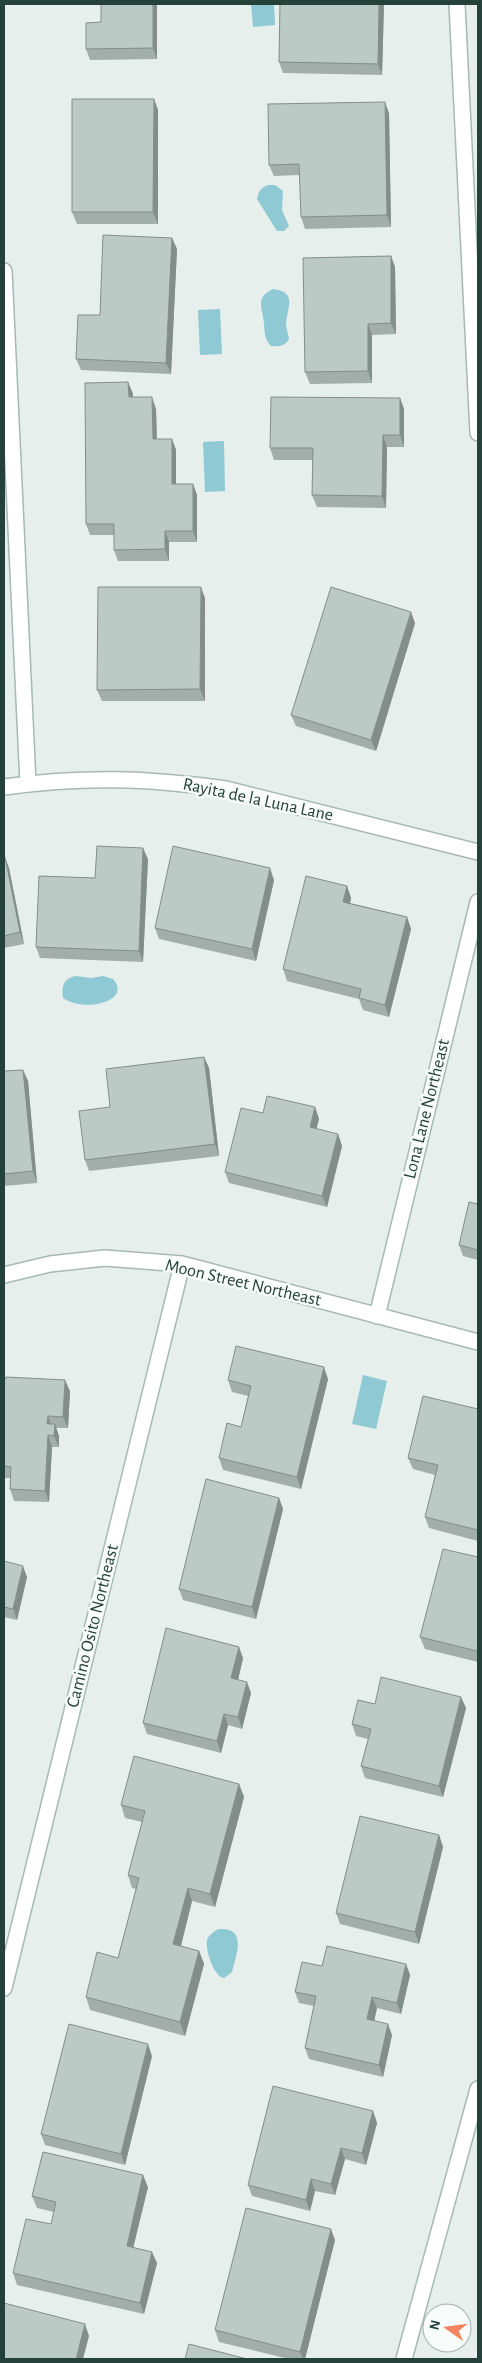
<svg xmlns="http://www.w3.org/2000/svg" width="482" height="2363" font-family="'Alegreya Sans',sans-serif">
	<style>
		.water { fill: #8ec9d4 }
		.lines { fill: none; stroke-linecap: round; stroke-linejoin: round }
		.minor-casing { stroke: #a8b8b2; stroke-width: 18 }
		.tertiary-casing { stroke: #a8b8b2; stroke-width: 18 }
		.minor { stroke: #fff; stroke-width: 15 }
		.tertiary { stroke: #fff; stroke-width: 15 }
		.wall { fill: #a1aea9 }
		.shaded-wall { fill: #838d89 }
		.building { fill: #bbcac4; stroke: #838d89 }
		.labels { text-anchor: middle; dominant-baseline: central; stroke-width: 5; stroke-linejoin: round; paint-order: stroke }
		.street-label { font-size: 18px; fill: #24423a; stroke: #f7fbf9 }
	</style>
	<rect width="100%" height="100%" fill="#e6efeb"/>
	<path class="water" d="M251 4H274L275 25 253 27Z
		M268 185H275L283 191 282 210 289 226 284 231H277L257 199C259 191 260 188 268 185Z
		M273 289C297 292 288 306 286 323 286 328 288 333 289 339 285 346 279 347 271 346 264 338 265 333 264 324 263 308 254 298 273 289Z
		M220 309 222 354 200 355 198 310Z
		M224 441 225 491 205 492 203 442Z
		M76 976 91 978 103 976 113 979C133 1001 84 1013 63 998 61 986 64 978 76 976Z
		M363 1375 387 1381 376 1429 352 1424Z
		M219 1929C248 1927 236 1955 232 1972L224 1978C214 1977 205 1950 207 1940 209 1935 214 1931 219 1929Z"/>
	<g class="lines">
		<defs>
			<path id="minor" d="M457 4 478 433
				M4 271 28 784
				M4 787C83 776 147 778 226 789L478 852
				M4 1275 50 1264 105 1258 182 1264 478 1342
				M377 1316 478 902
				M4 1988 182 1264"/>
			<path id="tertiary" d="M404 2359 478 2089"/>
		</defs>
		<use href="#minor" class="minor-casing"/>
		<use href="#tertiary" class="tertiary-casing"/>
		<use href="#minor" class="minor"/>
		<use href="#tertiary" class="tertiary"/>
	</g>
	<path class="wall" d="M157 4V59L90 60 86 49 101 22Z
		M280 4H384L382 75 283 73 279 62Z
		M154 99 158 110V224H77L72 212Z
		M389 113 391 227 305 229 301 217 300 175 274 176 269 165Z
		M172 238 177 249 171 374 81 370 76 359 100 315Z
		M391 256 395 267 396 334 372 335V383L310 384 305 372Z
		M128 382 133 394V397L156 409 157 439H172L176 450V484H193L197 495V542H169V561H118L114 550V535H90L86 524Z
		M400 398 404 409V447H387L386 508 317 507 312 495 313 460H274L270 448Z
		M205 598V701H102L97 690Z
		M415 623 376 751 296 726 291 715Z
		M4 857 9 868 24 944 4 948Z
		M148 859 143 962 40 958 36 947 95 878Z
		M274 880 256 961 159 939 155 928Z
		M347 886 351 898 350 903 407 917 411 929 389 1017 363 1010 359 999 287 981 283 969Z
		M204 1057 209 1068 219 1156 89 1171 85 1160 110 1107Z
		M23 1070 28 1081 37 1183 4 1186V1071Z
		M315 1107 319 1119 316 1129 338 1134 342 1146 327 1207 229 1183 225 1172 263 1113Z
		M478 1204V1260L463 1256 459 1245Z
		M328 1379 301 1489 223 1470 219 1458 241 1427 248 1396 232 1392 228 1380Z
		M4 1381 70 1391 68 1428H56L59 1436V1447H52L49 1502 14 1501 10 1489V1478H4Z
		M478 1409V1541L429 1528 425 1517 435 1475 413 1469 408 1458Z
		M279 1498 283 1509 256 1619 183 1600 179 1589Z
		M478 1557V1662L425 1649 420 1637Z
		M4 1561 27 1577 17 1620 4 1617Z
		M243 1658 238 1680 251 1693 242 1729 228 1725 221 1753 147 1734 143 1723Z
		M375 1704 466 1708 443 1797 365 1778 361 1766 368 1739 356 1736 352 1724Z
		M239 1784 244 1797 215 1907 192 1901 181 1946 199 1951 204 1964 185 2036 90 2010 86 1997 118 1958 136 1889 132 1888 128 1875 142 1822 125 1818 121 1805Z
		M439 1835 443 1847 419 1944 340 1924 336 1913Z
		M406 1964 410 1975 401 2014 377 2008 374 2021 392 2035 383 2077 309 2059 305 2048 314 2006 299 2003 295 1992 322 1966Z
		M152 2056 125 2165 45 2145 41 2134Z
		M373 2111 377 2123 366 2165 345 2159 335 2195 315 2191 310 2211 252 2196 248 2185Z
		M148 2187 133 2247 157 2263 144 2314 17 2285 13 2273 51 2224 54 2212 37 2208 32 2196Z
		M335 2240 305 2359H289L219 2342 215 2330Z"/>
	<path class="shaded-wall" d="M153 4H157V59L153 48Z
		M379 4H384L382 75 378 64Z
		M154 99 158 110V224L153 212Z
		M385 102 389 113 391 227 387 215Z
		M172 238 177 249 171 374 166 363Z
		M391 256 395 267 396 334 391 323Z
		M368 324 372 335V383L368 371Z
		M128 382 133 394V409L129 397Z
		M152 397 156 409 157 450 153 439Z
		M400 398 404 409V447L400 435Z
		M383 435 387 447 386 508 382 496Z
		M172 439 176 450V496L172 484Z
		M193 484 197 495V542L193 531Z
		M165 531 169 542V561L165 549Z
		M201 587 205 598V701L200 689Z
		M411 612 415 623 376 751 371 740Z
		M143 848 148 859 143 962 139 951Z
		M5 857 9 868 24 944 20 932Z
		M270 868 274 880 256 961 252 949Z
		M347 886 351 898 348 913 343 902Z
		M407 917 411 929 389 1017 385 1005Z
		M204 1057 209 1068 219 1156 215 1144Z
		M23 1070 28 1081 37 1183 33 1171Z
		M315 1107 319 1119 314 1139 310 1127Z
		M338 1134 342 1146 327 1207 322 1196Z
		M324 1367 328 1379 301 1489 297 1477Z
		M65 1380 70 1391 68 1428 63 1417Z
		M48 1416 52 1428 47 1424Z
		M55 1424 59 1436V1447L54 1436Z
		M48 1435 52 1447 49 1502 45 1491Z
		M279 1498 283 1509 256 1619 252 1607Z
		M23 1566 27 1577 17 1620 13 1609Z
		M239 1647 243 1658 236 1689 231 1678Z
		M247 1682 251 1693 242 1729 238 1717Z
		M461 1697 466 1708 443 1797 439 1786Z
		M224 1714 228 1725 221 1753 217 1741Z
		M239 1784 244 1797 215 1907 210 1894Z
		M439 1835 443 1847 419 1944 415 1932Z
		M188 1888 192 1901 178 1957 173 1944Z
		M199 1951 204 1964 185 2036 180 2022Z
		M406 1964 410 1975 401 2014 397 2003Z
		M372 1997 377 2008 372 2031 367 2019Z
		M388 2024 392 2035 383 2077 379 2065Z
		M148 2044 152 2056 125 2165 121 2154Z
		M373 2111 377 2123 366 2165 362 2153Z
		M341 2148 345 2159 335 2195 331 2184Z
		M143 2175 148 2187 131 2257 127 2246Z
		M311 2179 315 2191 310 2211 306 2200Z
		M331 2229 335 2240 305 2359H303L300 2352Z
		M152 2252 157 2263 144 2314 140 2303Z
		M85 2324 89 2336 83 2359H76Z"/>
	<path class="building" d="M101 4H153V48L86 49V23L101 22Z
		M280 4H379L378 64 279 62Z
		M72 99H154L153 212H72Z
		M385 102 387 215 301 217 299 164 269 165 268 104Z
		M103 235 172 238 166 363 76 359 78 315H100Z
		M391 256V323L368 324V371L305 372 303 258Z
		M128 382 129 397H152L153 439H172V484H193V531H165V549L114 550V524H86L85 383Z
		M271 397 400 398V435H383L382 496 312 495 313 448H270Z
		M98 587H201L200 689 97 690Z
		M331 587 411 612 371 740 291 715Z
		M97 846 143 848 139 951 36 947 39 876 95 878Z
		M173 846 270 868 252 949 155 928Z
		M4 857H5L20 932 4 936Z
		M306 876 347 886 343 902 407 917 385 1005 359 998 361 989 283 969Z
		M204 1057 215 1144 85 1160 79 1111 110 1107 106 1069Z
		M23 1070 33 1171 4 1174V1071Z
		M267 1096 315 1107 310 1127 338 1134 322 1196 225 1172 241 1108 263 1113Z
		M469 1202 478 1204V1250L459 1245Z
		M236 1346 324 1367 297 1477 219 1458 227 1423 241 1427 251 1386 228 1380Z
		M6 1377 65 1380 63 1417 48 1416 47 1424H55L54 1436 48 1435 45 1491 10 1489 11 1467 4 1466V1381Z
		M423 1396 478 1409V1530L425 1517 438 1465 408 1458Z
		M206 1479 279 1498 252 1607 179 1589Z
		M443 1549 478 1557V1645L477 1651 420 1637Z
		M4 1561 23 1566 13 1609 4 1607Z
		M166 1628 239 1647 231 1678 247 1682 238 1717 224 1714 217 1741 143 1723Z
		M381 1677 461 1697 439 1786 361 1766 371 1729 352 1724 358 1700 375 1704Z
		M134 1756 239 1784 210 1894 188 1888 173 1944 199 1951 180 2022 86 1997 97 1952 118 1958 139 1878 128 1875 145 1811 121 1805Z
		M360 1816 439 1835 415 1932 336 1913Z
		M327 1946 406 1964 397 2003 372 1997 367 2019 388 2024 379 2065 305 2048 316 1996 295 1992 302 1962 322 1966Z
		M69 2024 148 2044 121 2154 41 2134Z
		M273 2086 373 2111 362 2153 341 2148 331 2184 311 2179 306 2200 248 2185Z
		M43 2152 143 2175 127 2246 152 2252 140 2303 13 2273 26 2219 51 2224 56 2202 32 2196Z
		M246 2208 331 2229 300 2352 215 2330Z
		M4 2303 85 2324 76 2359H4Z
		M189 2344 247 2359H185Z"/>
	<g class="labels">
		<g class="street-label">
			<text transform="translate(258 800) rotate(12)">Rayita de la Luna Lane</text>
			<text transform="translate(427 1109) rotate(-76)">Lona Lane Northeast</text>
			<text transform="translate(243 1283) rotate(13)">Moon Street Northeast</text>
			<text transform="translate(93 1626) rotate(-76)">Camino Osito Northeast</text>
		</g>
	</g>
	<rect width="482" height="2363" fill="none" stroke="#24423a" stroke-width="10"/>
	<g transform="translate(447 2328) rotate(284)"><circle r="24" fill="#f7fbf9" stroke="#a3b1ad"/>
	<path d="M0-4L9 19L0 12L-9 19Z" fill="#f4845f"/>
	<text y="-8" font-size="14" font-weight="bold" text-anchor="middle" fill="#24423a">N</text>
	</g>
</svg>
